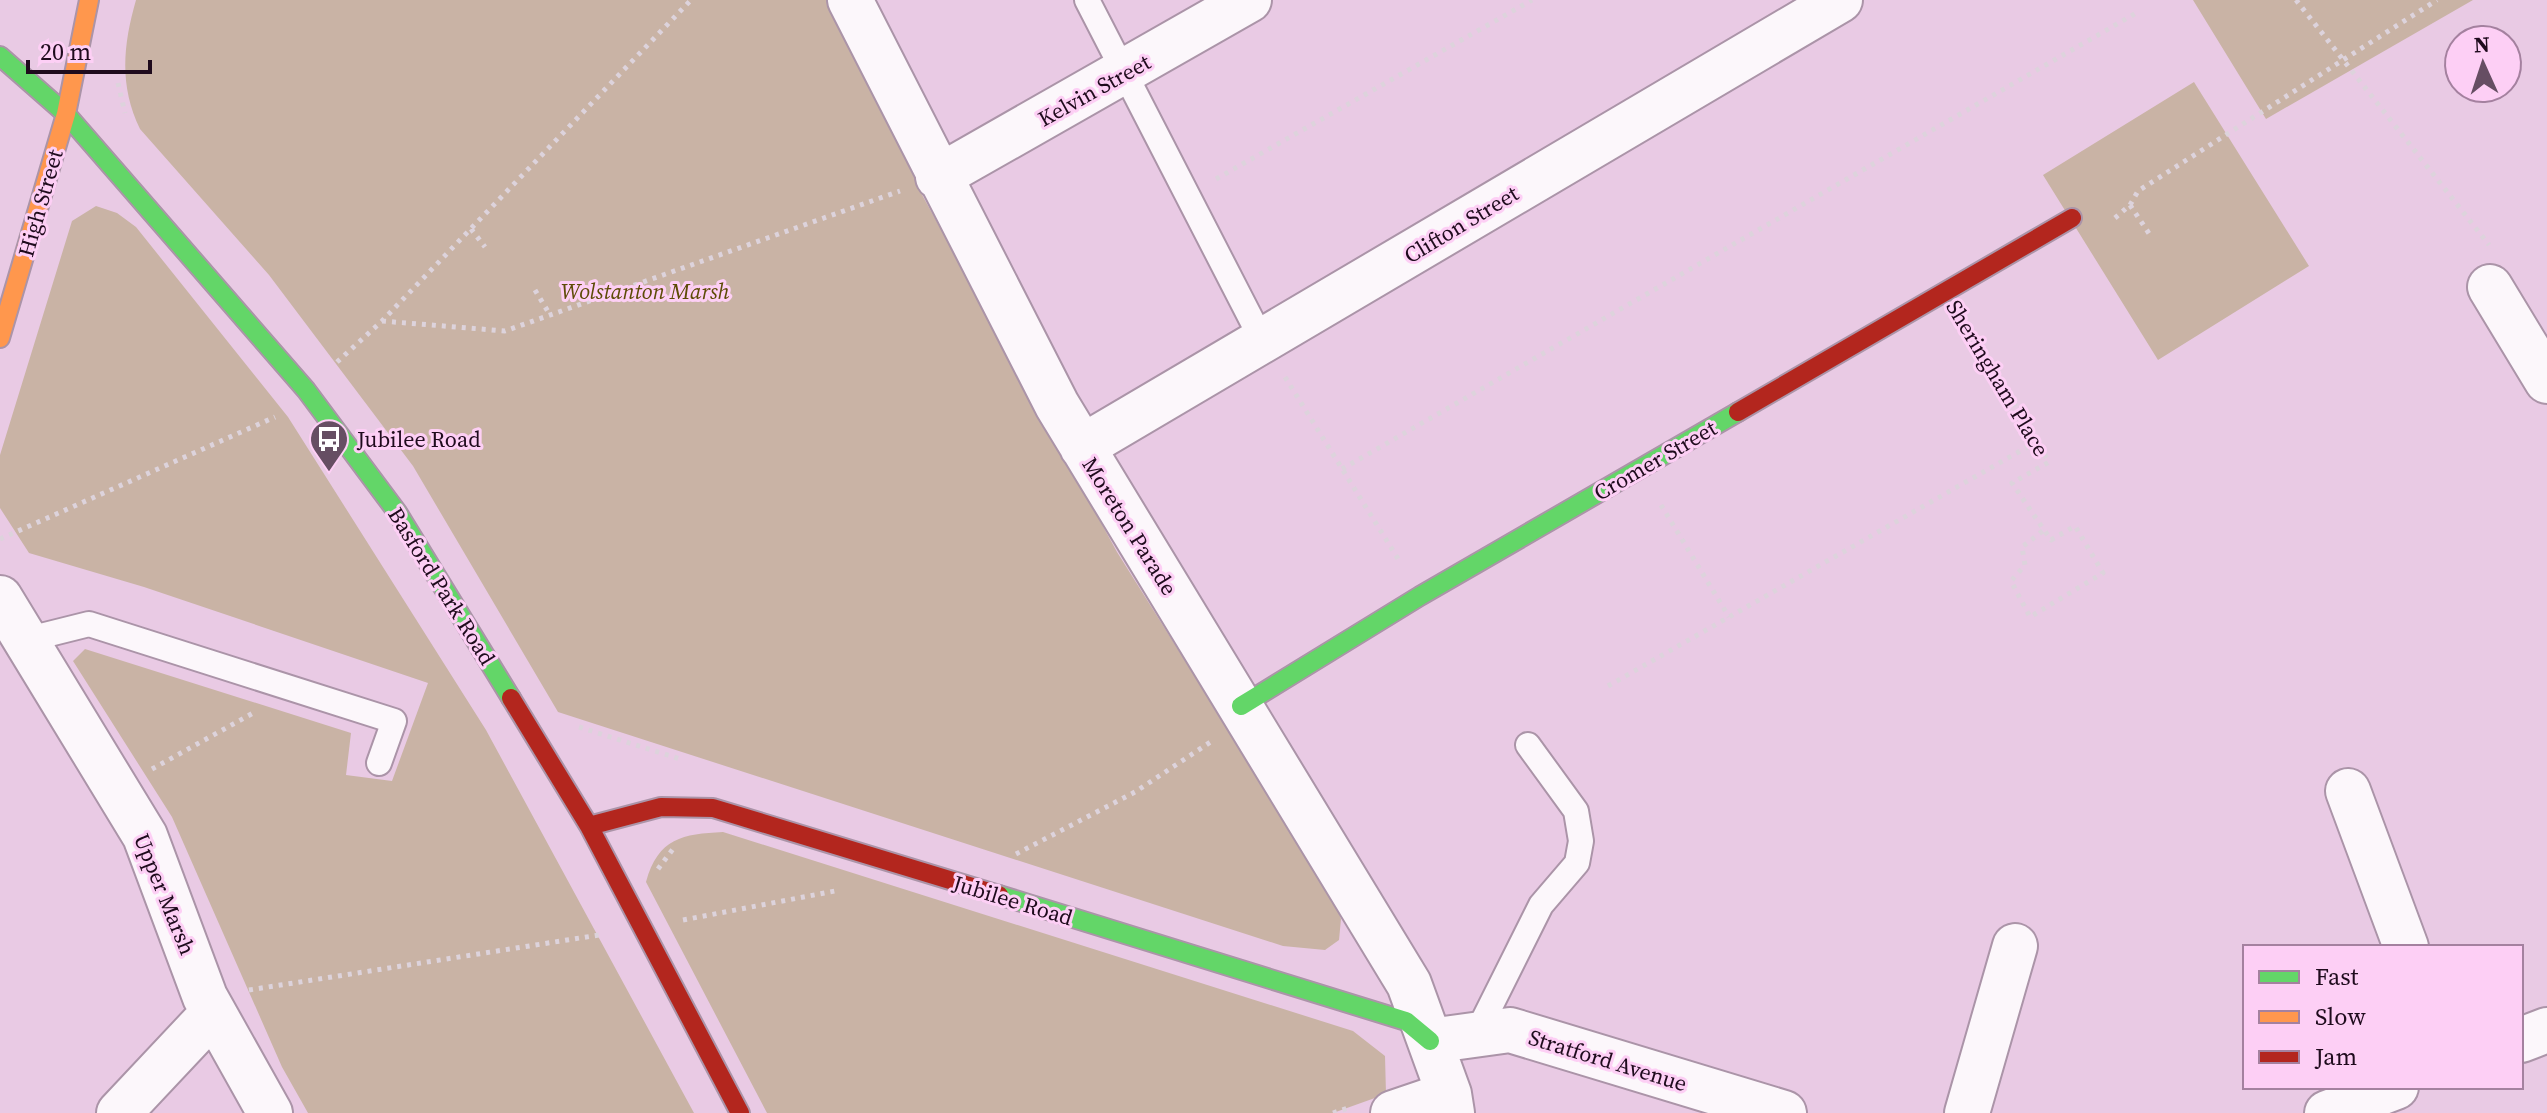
<svg xmlns="http://www.w3.org/2000/svg" width="2547" height="1113" font-family="'Source Serif 4',serif">
	<style>
		.green { fill: #c9b3a5 }
		.lines { fill: none; stroke-linecap: round; stroke-linejoin: round }
		.lane-casing { stroke: #ab94a8; stroke-width: 28 }
		.street-casing { stroke: #ab94a8; stroke-width: 48 }
		.fast-casing { stroke: #ab94a8; stroke-width: 22 }
		.slow-casing { stroke: #ab94a8; stroke-width: 22 }
		.jam-casing { stroke: #ab94a8; stroke-width: 22 }
		.path { stroke: #ddd3dc; stroke-width: 5; stroke-dasharray: 4 6; stroke-linecap: butt }
		.lane { stroke: #fcf7fb; stroke-width: 24 }
		.street { stroke: #fcf7fb; stroke-width: 44 }
		.fast { stroke: #63d668; stroke-width: 18 }
		.slow { stroke: #ff974d; stroke-width: 18 }
		.jam { stroke: #b3261e; stroke-width: 18 }
		.labels { text-anchor: middle; dominant-baseline: central; stroke-width: 6; stroke-linejoin: round; paint-order: stroke }
		.street-label { font-size: 22px; fill: #1f0b1d; stroke: #fdcff5 }
		.park-label { font-size: 22px; font-style: italic; fill: #5d4b06; stroke: #fdcff5 }
		.poi-label { font-size: 22px; fill: #1f0b1d; stroke: #fdcff5; text-anchor: start }
	</style>
	<rect width="100%" height="100%" fill="#e9cae4"/>
	<path class="green" d="M136 0H837L920 191 1117 552 1333 897 1341 919 1339 940 1325 950 1283 946 558 712 413 466 269 275 140 129C119 86 123 45 136 0Z
		M2193 0H2473L2266 119Z
		M2194 82 2309 266 2158 360 2043 175Z
		M96 206 117 213 136 227 288 417 486 730 694 1113H308L282 1067 172 817 73 661 85 649 351 733 346 775 392 781 428 683 144 587 29 553 0 508V455L72 221Z
		M723 832 1353 1031 1385 1056 1386 1094 1333 1113H767L646 882C658 838 683 834 723 832Z"/>
	<g class="lines">
		<defs>
			<path id="lane" d="M1087 0 1263 342
				M25 640 89 624 394 721 379 763
				M1476 1035 1541 905 1577 863 1581 841 1576 811 1528 745"/>
			<path id="street" d="M850 0 1057 405 1409 984 1449 1094 1452 1113
				M938 177 1249 0
				M2490 287 2547 381
				M1082 447 1840 0
				M0 598 145 836 205 997 270 1113
				M2348 791 2406 947
				M2521 1040 2547 1030
				M1430 1041 1510 1030 1784 1113
				M119 1113 213 1013
				M1393 1113 1449 1094
				M1967 1113 2015 946
				M2327 1113 2396 1087"/>
			<path id="fast" d="M0 56 66 114 306 390 397 512 511 698
				M1241 706 1420 596 1738 412
				M999 895 1406 1021 1430 1041"/>
			<path id="slow" d="M0 338 66 114 89 0"/>
			<path id="jam" d="M1738 412 2072 218
				M511 698 589 826 740 1113
				M589 826 661 807 713 808 999 895"/>
		</defs>
		<use href="#lane" class="lane-casing"/>
		<use href="#street" class="street-casing"/>
		<use href="#fast" class="fast-casing"/>
		<use href="#slow" class="slow-casing"/>
		<use href="#jam" class="jam-casing"/>
		<path class="path" d="M2296 0 2489 245
			M118 83 125 113
			M1216 179 1532 0
			M2130 205 2150 235
			M2115 218 2130 205 2138 191 2437 0
			M471 229 485 247
			M535 290 550 315
			M382 321 505 331 900 191
			M1967 326 2049 462 2012 483 2044 530 2022 547 2025 565 2011 581 2030 617 2103 573 2075 526 2051 540 2044 530
			M337 362 382 321 691 0
			M1285 377 1400 562
			M1342 469 2138 12
			M1661 505 1729 617
			M0 539 275 417
			M1608 686 2036 442
			M579 727 683 760
			M152 769 255 712
			M1016 854 1135 792 1212 741
			M658 869 673 849
			M683 920 835 891
			M249 990 599 935
			M1333 1113 1351 1107"/>
		<use href="#lane" class="lane"/>
		<use href="#street" class="street"/>
		<use href="#fast" class="fast"/>
		<use href="#slow" class="slow"/>
		<use href="#jam" class="jam"/>
	</g>
	<defs>
		<symbol id="bus-pin" viewBox="-11 -11 22 30"><path d="M0 17L-7.5 6A9.5 9.5 0 1 1 7.5 6Z" fill="#664e63" stroke="#fdcff5"/><path d="M-5-6H5V4H4V6H2V4H-2V6H-4V4H-5ZM-3.5-4V0h7V-4ZM-3.5 1.2v1.5H-2V1.2ZM2 1.2v1.5H3.5V1.2Z" fill="#fff"/></symbol>
	</defs>
	<g fill-rule="evenodd">
		<use href="#bus-pin" x="307" y="417" width="44" height="60"/>
	</g>
	<g class="labels">
		<g class="street-label">
			<text transform="translate(1094 90) rotate(-29)">Kelvin Street</text>
			<text transform="translate(40 203) rotate(-74)">High Street</text>
			<text transform="translate(1461 224) rotate(-31)">Clifton Street</text>
			<text transform="translate(1998 378) rotate(59)">Sheringham Place</text>
			<text transform="translate(1655 460) rotate(-30)">Cromer Street</text>
			<text transform="translate(1130 526) rotate(58)">Moreton Parade</text>
			<text transform="translate(442 586) rotate(58)">Basford Park Road</text>
			<text transform="translate(165 894) rotate(68)">Upper Marsh</text>
			<text transform="translate(1013 900) rotate(17)">Jubilee Road</text>
			<text transform="translate(1608 1060) rotate(17)">Stratford Avenue</text>
		</g>
		<g class="park-label">
			<text x="645" y="291">Wolstanton Marsh</text>
		</g>
		<g class="poi-label">
			<text x="357" y="439">Jubilee Road</text>
		</g>
	</g>
	<rect x="2243" y="945" width="280" height="144" fill="#fdcff5" stroke="#a4819f" stroke-width="2"/>
	<rect x="2259" y="971" width="40" height="12" fill="#63d668" stroke="#a4819f" stroke-width="2"/>
	<text x="2315" y="985" font-size="24" fill="#1f0b1d">Fast</text>
	<rect x="2259" y="1011" width="40" height="12" fill="#ff974d" stroke="#a4819f" stroke-width="2"/>
	<text x="2315" y="1025" font-size="24" fill="#1f0b1d">Slow</text>
	<rect x="2259" y="1051" width="40" height="12" fill="#b3261e" stroke="#a4819f" stroke-width="2"/>
	<text x="2315" y="1065" font-size="24" fill="#1f0b1d">Jam</text>
	<g transform="translate(2483 64) rotate(357)"><circle r="38" fill="#fdcff5" stroke="#a4819f" stroke-width="2"/>
	<path d="M0-6L14 30L0 20L-14 30Z" fill="#664e63"/>
	<text y="-12" font-size="22" font-weight="bold" text-anchor="middle" fill="#1f0b1d">N</text>
	</g>
	<path d="M28 60v12h122v-12" fill="none" stroke="#1f0b1d" stroke-width="4"/>
	<text x="40" y="60" font-size="24" fill="#1f0b1d" stroke="#fdcff5" stroke-width="6" paint-order="stroke">20 m</text>
</svg>
